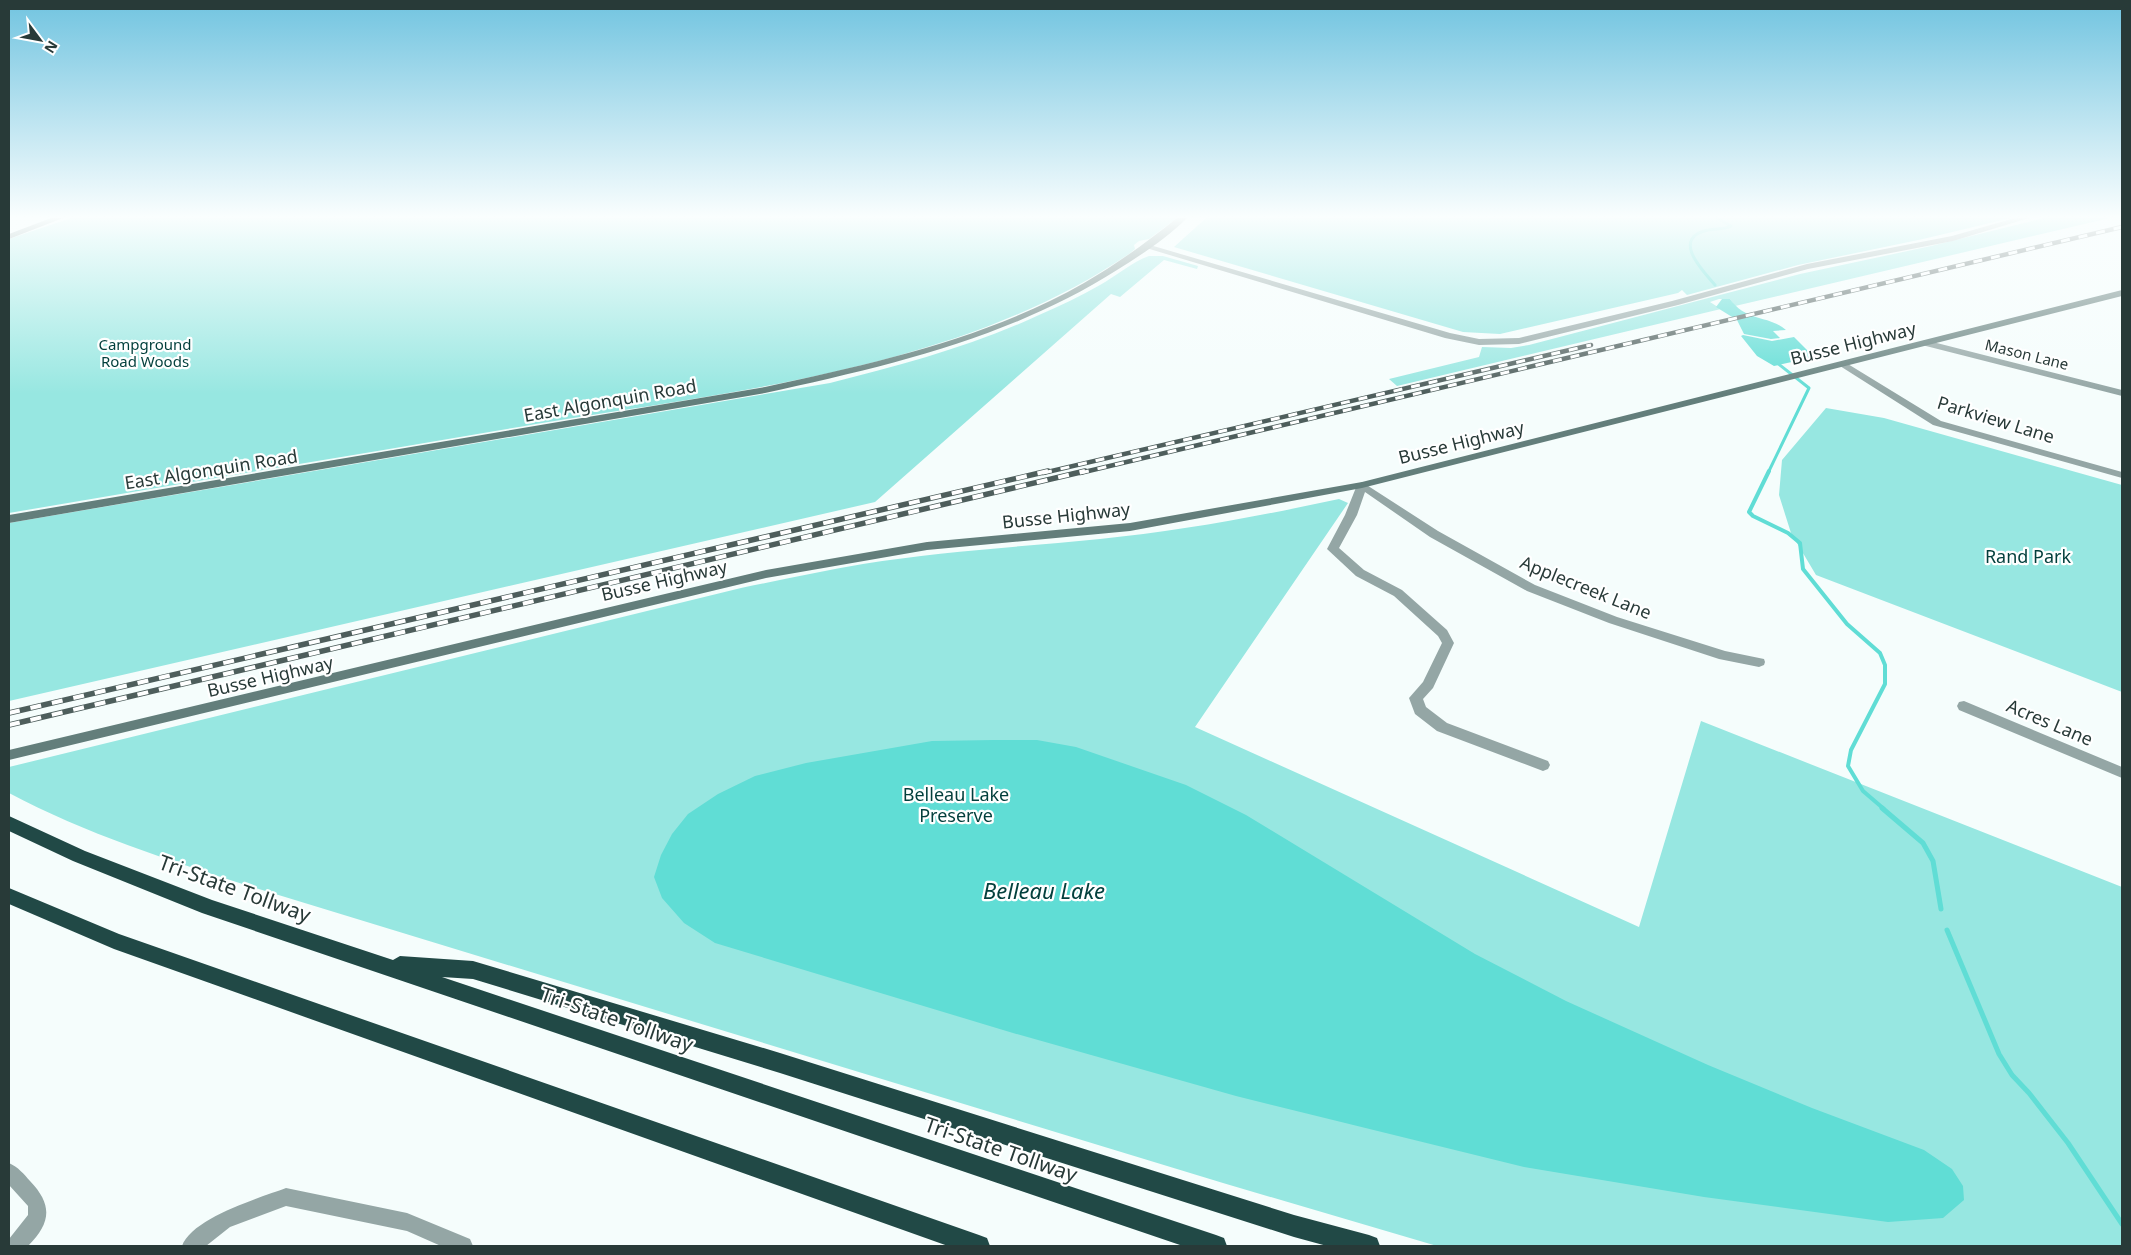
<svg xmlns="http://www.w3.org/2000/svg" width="2131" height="1255" font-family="'Noto Sans',sans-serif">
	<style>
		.green { fill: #97e7e1 }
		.water { fill: #60ddd5 }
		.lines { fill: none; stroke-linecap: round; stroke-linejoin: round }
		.stream-far2 { stroke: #60ddd5; stroke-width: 3 }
		.stream-far1 { stroke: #60ddd5; stroke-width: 4 }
		.stream { stroke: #60ddd5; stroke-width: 5 }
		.minor { fill: #94a6a5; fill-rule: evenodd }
		.tertiary { fill: #94a6a5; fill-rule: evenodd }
		.secondary { fill: #637e7b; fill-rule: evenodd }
		.motorway { fill: #214946; fill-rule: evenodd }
		.rail-far1-casing { stroke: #4e5e5c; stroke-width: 4.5 }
		.rail-casing { stroke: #4e5e5c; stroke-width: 5.5 }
		.rail-far1 { stroke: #fff; stroke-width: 3; stroke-dasharray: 9; stroke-linecap: butt }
		.rail { stroke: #fff; stroke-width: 4; stroke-dasharray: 11; stroke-linecap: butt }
		.labels { text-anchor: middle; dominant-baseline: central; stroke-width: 4.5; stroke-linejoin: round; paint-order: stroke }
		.far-park-label { font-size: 15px; fill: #023f3c; stroke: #fff }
		.far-street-label { font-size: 15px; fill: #283a38; stroke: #fff }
		.street-label { font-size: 18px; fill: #283a38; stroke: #fff }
		.park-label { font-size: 18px; fill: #023f3c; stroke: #fff }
		.near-street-label { font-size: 21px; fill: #283a38; stroke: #fff }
		.near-water-label { font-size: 22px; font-style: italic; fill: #03403d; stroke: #fff }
	</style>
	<rect width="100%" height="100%" fill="#f5fdfc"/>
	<path class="green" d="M71 218H1177L1149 239 1139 241 1134 245 1135 249 1129 254C959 369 735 391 536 424 360 454 185 483 9 513V239Z
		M1206 218H2011L1923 239 1798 265 1687 295 1682 290 1678 293 1500 334 1463 332 1174 247Z
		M2044 218H2110L1735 306 1730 299H1719L1710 302 1721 309 1397 386 1389 379 1479 357 1482 347 1511 348 1529 345 1800 274 1931 246Z
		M1149 256H1163L1198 266 1197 269 1164 260 1120 297 1111 294 875 502 9 701V523L830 383C902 365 972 346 1039 315 1060 306 1081 296 1100 285 1116 276 1132 262 1149 256Z
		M1826 408 1884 418 2122 485V692L1816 575 1791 533 1779 495 1782 460Z
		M1339 499 1348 503 1195 727 1639 927 1701 721 2122 887V1246H1437L1223 1183 252 887C169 860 86 834 9 793V767L741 588C781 580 822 571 863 564 942 551 1021 547 1100 539 1181 531 1260 516 1339 499Z"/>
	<path class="water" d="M1722 299H1730C1746 322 1769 315 1786 330L1773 331 1780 338 1771 339 1744 334 1737 320 1716 307Z
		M1743 335 1772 341 1794 337 1812 355 1810 358 1774 366 1757 356 1741 336Z
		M993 740H1037L1076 747 1186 785 1246 815 1475 954 1566 1001 1708 1065 1812 1108 1924 1150 1952 1169 1963 1186 1964 1200 1943 1218 1888 1222 1704 1197 1524 1167 1236 1096 1013 1033 781 963 715 943 684 923 662 898 654 877 661 855 672 834 688 814 718 794 755 776 806 763 932 741Z"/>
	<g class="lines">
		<path class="stream-far2" d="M1715 285C1703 271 1670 238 1708 230 1715 228 1724 230 1731 226L1717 218
			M1768 473 1809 388 1776 362"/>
		<path class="stream-far1" d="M1769 471 1749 512 1753 516 1788 533 1800 543 1803 569 1847 624 1880 653 1885 665V684L1851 750 1848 766 1863 791 1884 809"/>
		<path class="stream" d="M1882 808 1923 843 1933 861 1941 909
			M1947 930 1999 1054 2012 1075 2029 1093 2068 1143 2122 1224"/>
		<path class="minor" d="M1925 340 2122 390V396L1922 345 1920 343Z
			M1843 361 1941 421 2122 472V478L1933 425 1840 366 1838 364Z
			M1362 482 1438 531 1535 585 1617 617 1725 651 1764 659 1765 662 1764 665 1759 667 1719 659 1609 623 1527 591 1430 537 1365 492 1357 515 1339 548 1364 570 1402 590 1447 630 1454 643 1433 688 1423 699 1426 707 1447 723 1548 761 1550 765 1548 769 1543 771 1437 731 1415 714 1409 698 1423 682 1442 643 1438 636 1394 596 1356 576 1327 549 1345 515 1357 485Z
			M1964 701 2122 767V778L1959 710 1957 706 1959 702Z
			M9 1163C18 1167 24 1174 30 1181 53 1205 51 1223 28 1246H9V1239L28 1215V1206L9 1185Z
			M286 1188 407 1213 470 1239 473 1246H441L407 1231 286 1206 230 1227 206 1246H182C192 1218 259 1198 286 1188Z"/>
		<path class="tertiary" d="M2015 218H2029L1953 241 1808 269 1678 305 1519 344 1479 345 1445 338 1143 247 1150 245 1450 333 1479 339 1519 338 1672 301 1807 264 1952 236Z"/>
		<path class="secondary" d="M51 218H63L9 239V234Z
			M1177 218H1187C1167 238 1141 255 1117 270 1010 338 888 366 765 393L9 523V515L765 387C874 363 986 339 1084 283 1117 264 1147 242 1177 218Z
			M2122 290V296L1362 488 1130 531 927 550 766 578 9 760V750L766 570 927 542 1130 523 1362 482Z"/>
		<path class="motorway" d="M9 816 85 851 212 900 393 960 400 956 473 961 780 1053 1294 1215 1369 1235 1377 1238 1380 1246H1327L1294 1237 780 1073 473 979 442 977 1216 1235 1224 1238 1227 1246H1183L202 913 73 861 9 831Z
			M9 888 119 934 979 1235 987 1238 990 1246H948L114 949 9 904Z"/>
		<defs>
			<path id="rail-far1" d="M1043 473 1591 345
				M1080 473 2122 227"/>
			<path id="rail" d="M9 713 1048 471
				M9 725 1085 471"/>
		</defs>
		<use href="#rail-far1" class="rail-far1-casing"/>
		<use href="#rail" class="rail-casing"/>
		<use href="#rail-far1" class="rail-far1"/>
		<use href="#rail" class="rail"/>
	</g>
	<linearGradient id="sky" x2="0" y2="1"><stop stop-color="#71c4e0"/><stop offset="0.55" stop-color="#fafefe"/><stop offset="1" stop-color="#fafefe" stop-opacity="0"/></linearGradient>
	<rect width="2131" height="394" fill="url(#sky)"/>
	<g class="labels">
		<g class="far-park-label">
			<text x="145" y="344">Campground<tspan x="145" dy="17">Road Woods</tspan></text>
		</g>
		<g class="far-street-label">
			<text transform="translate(2027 354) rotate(14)">Mason Lane</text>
		</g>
		<g class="street-label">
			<text transform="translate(1853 343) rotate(-14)">Busse Highway</text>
			<text transform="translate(610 400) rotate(-10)">East Algonquin Road</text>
			<text transform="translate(1996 419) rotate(17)">Parkview Lane</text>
			<text transform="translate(1461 442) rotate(-14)">Busse Highway</text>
			<text transform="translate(211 469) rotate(-9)">East Algonquin Road</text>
			<text transform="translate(1066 515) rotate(-6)">Busse Highway</text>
			<text transform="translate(664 580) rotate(-13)">Busse Highway</text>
			<text transform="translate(1586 587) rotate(22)">Applecreek Lane</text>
			<text transform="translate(270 676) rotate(-13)">Busse Highway</text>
			<text transform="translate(2050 722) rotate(23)">Acres Lane</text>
		</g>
		<g class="park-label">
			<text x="2028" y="556">Rand Park</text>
			<text x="956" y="794">Belleau Lake<tspan x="956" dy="21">Preserve</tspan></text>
		</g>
		<g class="near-street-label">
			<text transform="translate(235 888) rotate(20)">Tri-State Tollway</text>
			<text transform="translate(617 1019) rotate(19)">Tri-State Tollway</text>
			<text transform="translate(1001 1149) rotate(19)">Tri-State Tollway</text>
		</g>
		<g class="near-water-label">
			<text x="1044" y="890">Belleau Lake</text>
		</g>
	</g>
	<rect width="2131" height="1255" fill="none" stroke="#283a38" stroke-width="20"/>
	<g transform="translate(40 40) rotate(122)" stroke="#ffffff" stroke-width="4" paint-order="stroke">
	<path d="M0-4L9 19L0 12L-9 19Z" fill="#283a38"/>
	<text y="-8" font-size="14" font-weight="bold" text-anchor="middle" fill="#283a38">N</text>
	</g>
</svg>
